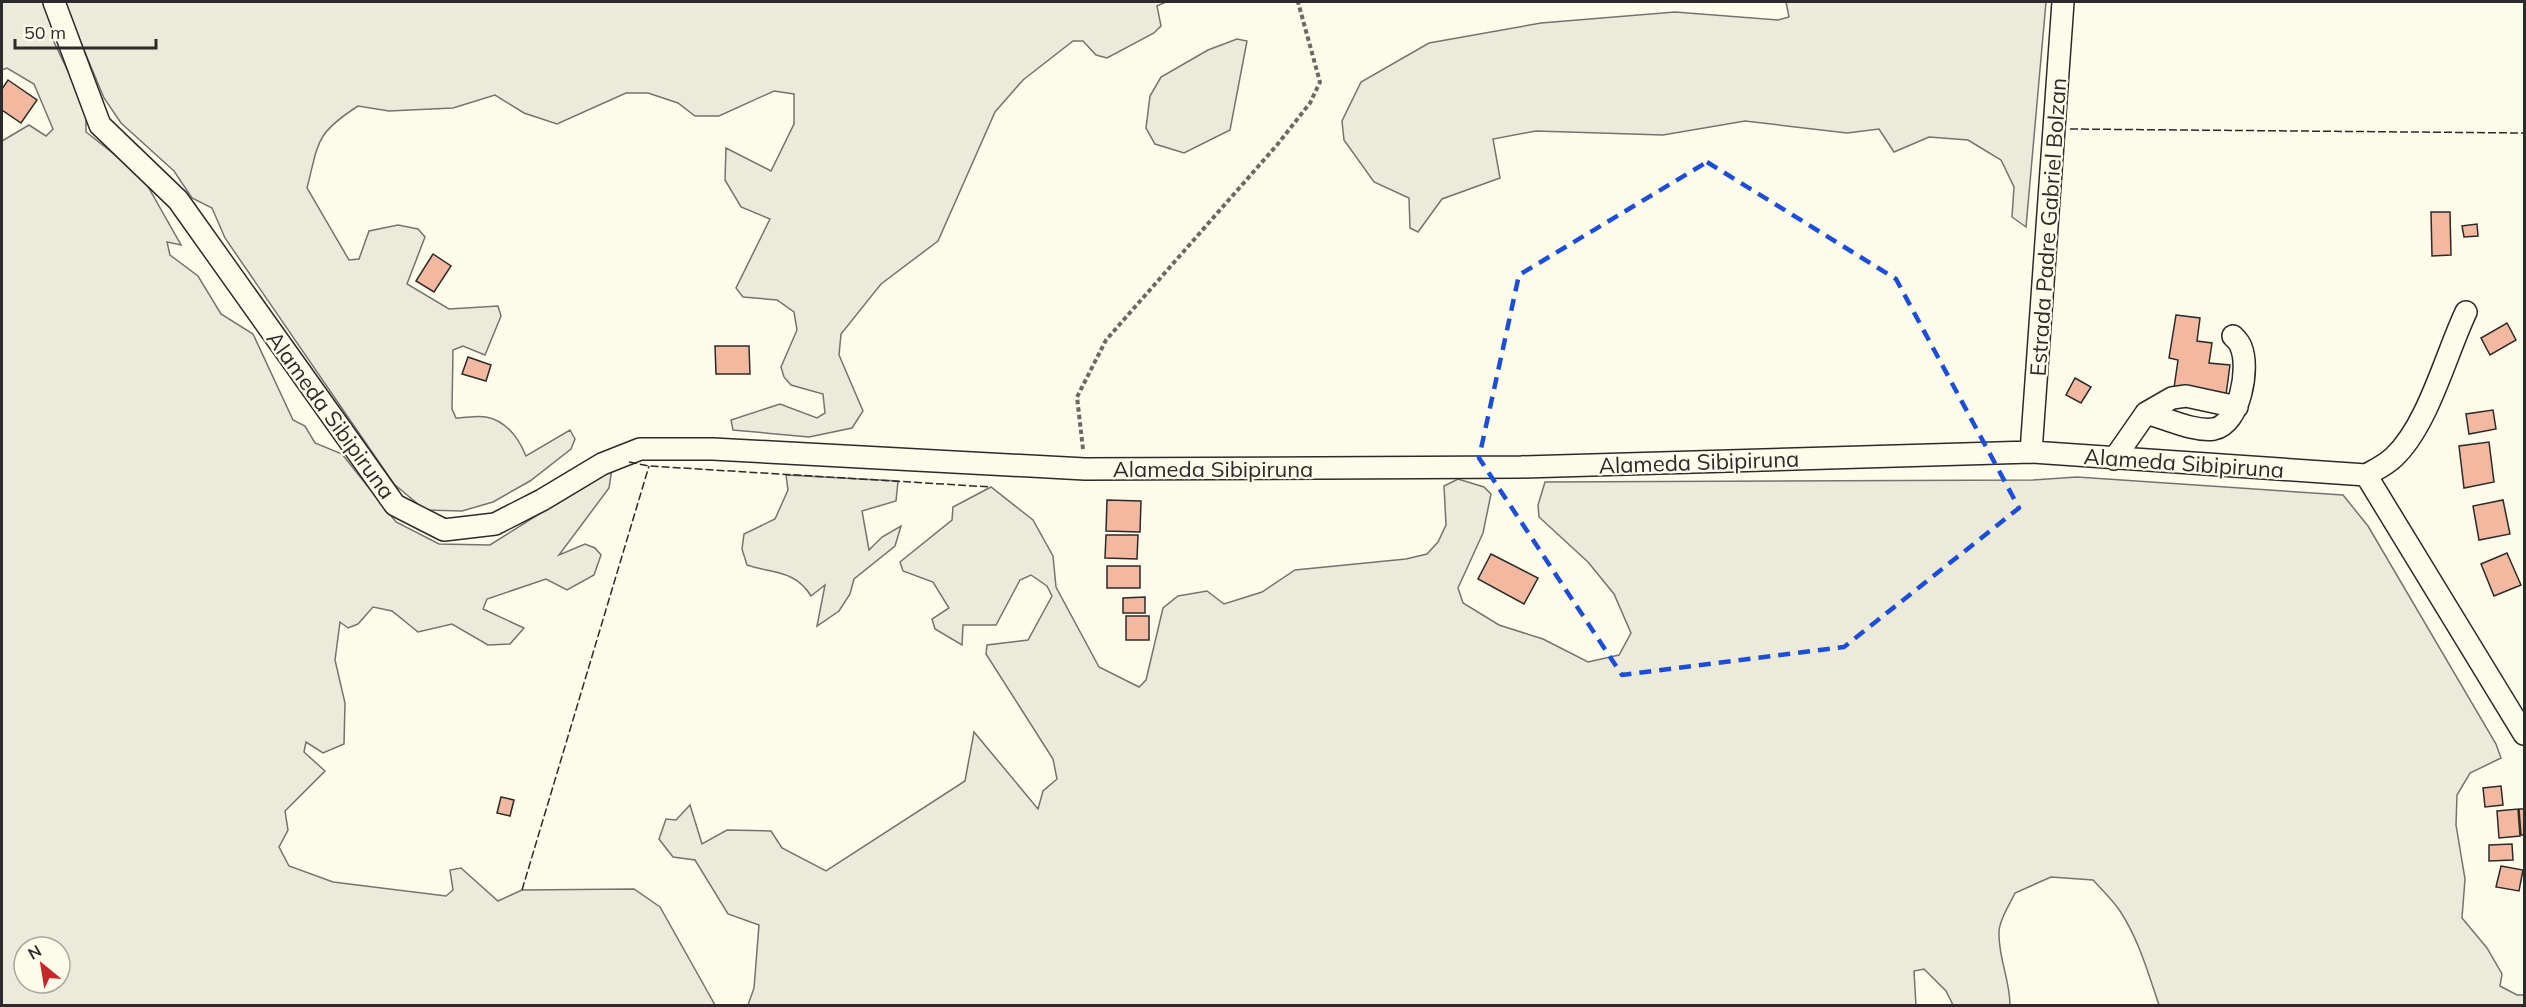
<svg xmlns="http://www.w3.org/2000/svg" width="2526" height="1007" font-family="Mulish,sans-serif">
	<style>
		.green { fill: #ecebdb; stroke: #74746e; stroke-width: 1.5; fill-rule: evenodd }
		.building { fill: #f2b8a0; stroke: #2b2b2b; stroke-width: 1.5 }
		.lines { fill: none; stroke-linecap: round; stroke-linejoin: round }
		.minor-casing { stroke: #2b2b2b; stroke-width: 24 }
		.path { stroke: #6a6964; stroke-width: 4; stroke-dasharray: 4.5 3; stroke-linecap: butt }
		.minor { stroke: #fdfbea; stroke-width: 21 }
		.fence { stroke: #2b2b2b; stroke-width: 1.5; stroke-dasharray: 8 3; stroke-linecap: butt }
		.marked { fill: none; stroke: #1d4ed8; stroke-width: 4.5; stroke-dasharray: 12 8; stroke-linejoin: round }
		.labels { text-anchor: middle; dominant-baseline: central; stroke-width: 4.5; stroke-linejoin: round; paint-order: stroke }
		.street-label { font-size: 22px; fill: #2b2b2b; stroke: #fdfbea }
	</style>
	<rect width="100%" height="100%" fill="#fdfbea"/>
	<path class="green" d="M2 2H47L54 42 86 109V132L142 176 181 245 167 242 170 255 198 276 221 314 253 334 293 420 305 426 315 443 342 454 396 522 439 544 490 545 612 468 609 488 559 555 585 544 595 548 601 555 594 575 567 590 546 579 487 599 483 609 524 628 510 644 488 645 452 624 418 632 392 611 373 607 358 624 348 628 340 622 335 660 345 703 344 744 323 753 306 742 304 752 325 771 285 811 288 830 279 847 289 866 333 882 446 896 453 890 450 870 461 868 498 901 522 890 634 889 660 907 715 1005H2V141L29 125 46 136 53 129 34 84 7 68 2 70ZM24 947H60V983H24Z
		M64 2H1166L1157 6 1161 26 1154 33 1107 58 1096 55 1083 41H1073L1023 80 995 112 938 241 881 284 841 334 839 355 863 411 852 428 809 437 733 430 731 420 780 404 817 418 825 413 823 394 791 385 784 377 781 367 797 330 794 312 777 300 743 297 736 288 770 219 741 207 725 180 726 148 771 171 794 124V94L774 91 719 116H695L678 103 648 93H626L557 124 524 113 495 95 453 108 389 111 358 106C315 134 319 141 307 188L349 260 359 259 369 231 398 225 418 229 425 237 407 284 449 309 498 306 501 316 485 355 463 346 453 350 452 409 456 418C465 418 477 415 486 417 507 421 519 439 526 456L570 430 575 439 571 449 530 481 493 502 462 511 425 510 394 484 225 238 212 208 192 198 174 171 121 123 104 98Z
		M1786 2H2046L2026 227 2012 217 2014 187 2001 160 1968 140 1929 137 1894 152 1879 129 1847 133 1745 121 1663 135 1536 131 1493 139 1500 178 1442 199 1418 232 1410 228 1409 198 1374 182 1344 140 1342 121 1361 82 1429 43 1541 23 1675 12 1778 20 1789 17Z
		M1237 39 1247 41 1230 130 1184 153 1155 144 1146 128 1150 96 1161 77 1208 50Z
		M786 475 898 481 896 501 862 511 869 550 882 537 901 526 895 546 854 579 850 594 839 611 817 626 825 585 811 596C795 570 774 574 747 565L742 549 744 534 775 519 788 490Z
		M2077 477 2343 495 2368 526 2496 744 2501 758 2470 773 2457 795 2456 825 2465 879 2462 918 2487 948 2502 974 2500 986 2517 995H2524V1005H2159C2148 973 2139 940 2120 911 2113 900 2102 890 2093 880L2051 877 2015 893C2010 904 1999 920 1999 932 1998 957 2010 980 2010 1005H1953L1946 991 1924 969 1914 971 1916 1006 748 1005 754 988 759 925 728 914 695 860 673 857 659 839 666 819 676 820 690 805 702 844 727 830 771 831 782 848 826 871 965 781 974 732 1038 809 1043 791 1057 779 1053 759 986 654 987 645 1028 640 1052 596 1047 586 1031 575 1020 580 996 625H963L962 645 935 629 932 619 949 608 933 582 903 571 900 562 952 520 953 507 991 487 1033 520 1053 556 1056 587 1099 667 1139 687 1146 680 1163 608 1178 596 1207 591 1224 604 1262 592 1295 570 1406 559 1427 554 1438 542 1446 525 1444 486 1458 479 1484 487 1491 494 1483 533 1458 588 1463 603 1499 625 1543 639 1588 662 1619 655 1631 633 1614 594 1588 562 1539 517 1538 505 1545 482 2033 480Z"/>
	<path class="building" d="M8 80 37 100 21 123 2 110V89Z
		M2431 212H2450L2451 255 2432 256Z
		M2477 224 2478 236 2464 237 2462 226Z
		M433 254 451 266 434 292 416 281Z
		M2176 315 2200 318 2197 341 2212 343 2209 363 2230 365 2226 395 2174 388 2178 360 2169 358Z
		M2507 323 2516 340 2490 355 2481 338Z
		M715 346H749L750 374H716Z
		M468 357 491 365 486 381 462 374Z
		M2075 378 2091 387 2081 403 2066 395Z
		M2493 410 2496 429 2469 434 2466 414Z
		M2489 442 2494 482 2464 488 2459 446Z
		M1107 500 1141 501 1140 532 1106 531Z
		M2503 500 2510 534 2479 540 2473 506Z
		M1106 535H1138L1137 559 1105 558Z
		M2507 553 2521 585 2494 596 2481 564Z
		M1491 554 1538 578 1524 604 1478 579Z
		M1107 566H1140V588H1107Z
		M1145 597V613H1123V598Z
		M1126 616H1149V640H1126Z
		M2501 786 2503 805 2485 807 2483 788Z
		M501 797 514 800 510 816 497 813Z
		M2518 809 2520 836 2499 838 2497 811Z
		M2519 809H2524V835H2521Z
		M2512 844 2513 860 2489 861V845Z
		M2501 866 2523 870 2519 891 2496 887Z"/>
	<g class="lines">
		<defs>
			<path id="minor" d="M54 2 100 125 178 200 395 505 444 530 495 524 542 500 602 464 640 449H713L1085 469 1521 467 2031 452 2366 475 2524 734
				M2146 413 2172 398 2186 396 2237 407
				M2031 452 2063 2
				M2114 459 2146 413C2166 418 2193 432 2214 429 2240 424 2250 368 2241 347 2240 343 2236 339 2233 336
				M2366 475C2375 470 2386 465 2394 457 2428 425 2446 354 2466 312"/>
		</defs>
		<use href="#minor" class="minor-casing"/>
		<path class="path" d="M1083 449 1077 397 1106 340 1277 145 1310 103 1320 82 1298 2"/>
		<use href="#minor" class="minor"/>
		<path class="fence" d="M2070 129 2524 133
			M629 462 649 466 991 487
			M522 890 649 466"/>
	</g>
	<path class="marked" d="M1707 162 1896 279 2019 508 1844 647 1622 675 1479 458 1519 275Z"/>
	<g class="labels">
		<g class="street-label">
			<text transform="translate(2048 227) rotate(-86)">Estrada Padre Gabriel Bolzan</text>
			<text transform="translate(331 415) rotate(54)">Alameda Sibipiruna</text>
			<text transform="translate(1699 462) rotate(-2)">Alameda Sibipiruna</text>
			<text transform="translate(2184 463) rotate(4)">Alameda Sibipiruna</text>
			<text x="1213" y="469">Alameda Sibipiruna</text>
		</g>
	</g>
	<rect width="2526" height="1007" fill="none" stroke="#2b2b2b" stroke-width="6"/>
	<g transform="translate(42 965) rotate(330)"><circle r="28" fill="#fdfbea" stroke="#a9a89e" stroke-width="1.5"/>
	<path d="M0-4.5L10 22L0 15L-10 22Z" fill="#c62828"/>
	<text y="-9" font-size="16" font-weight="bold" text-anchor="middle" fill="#2b2b2b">N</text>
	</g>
	<path d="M15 39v9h141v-9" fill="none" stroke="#2b2b2b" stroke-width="3"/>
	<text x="24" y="39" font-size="18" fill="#2b2b2b" stroke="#fdfbea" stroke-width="4.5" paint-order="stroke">50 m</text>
</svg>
